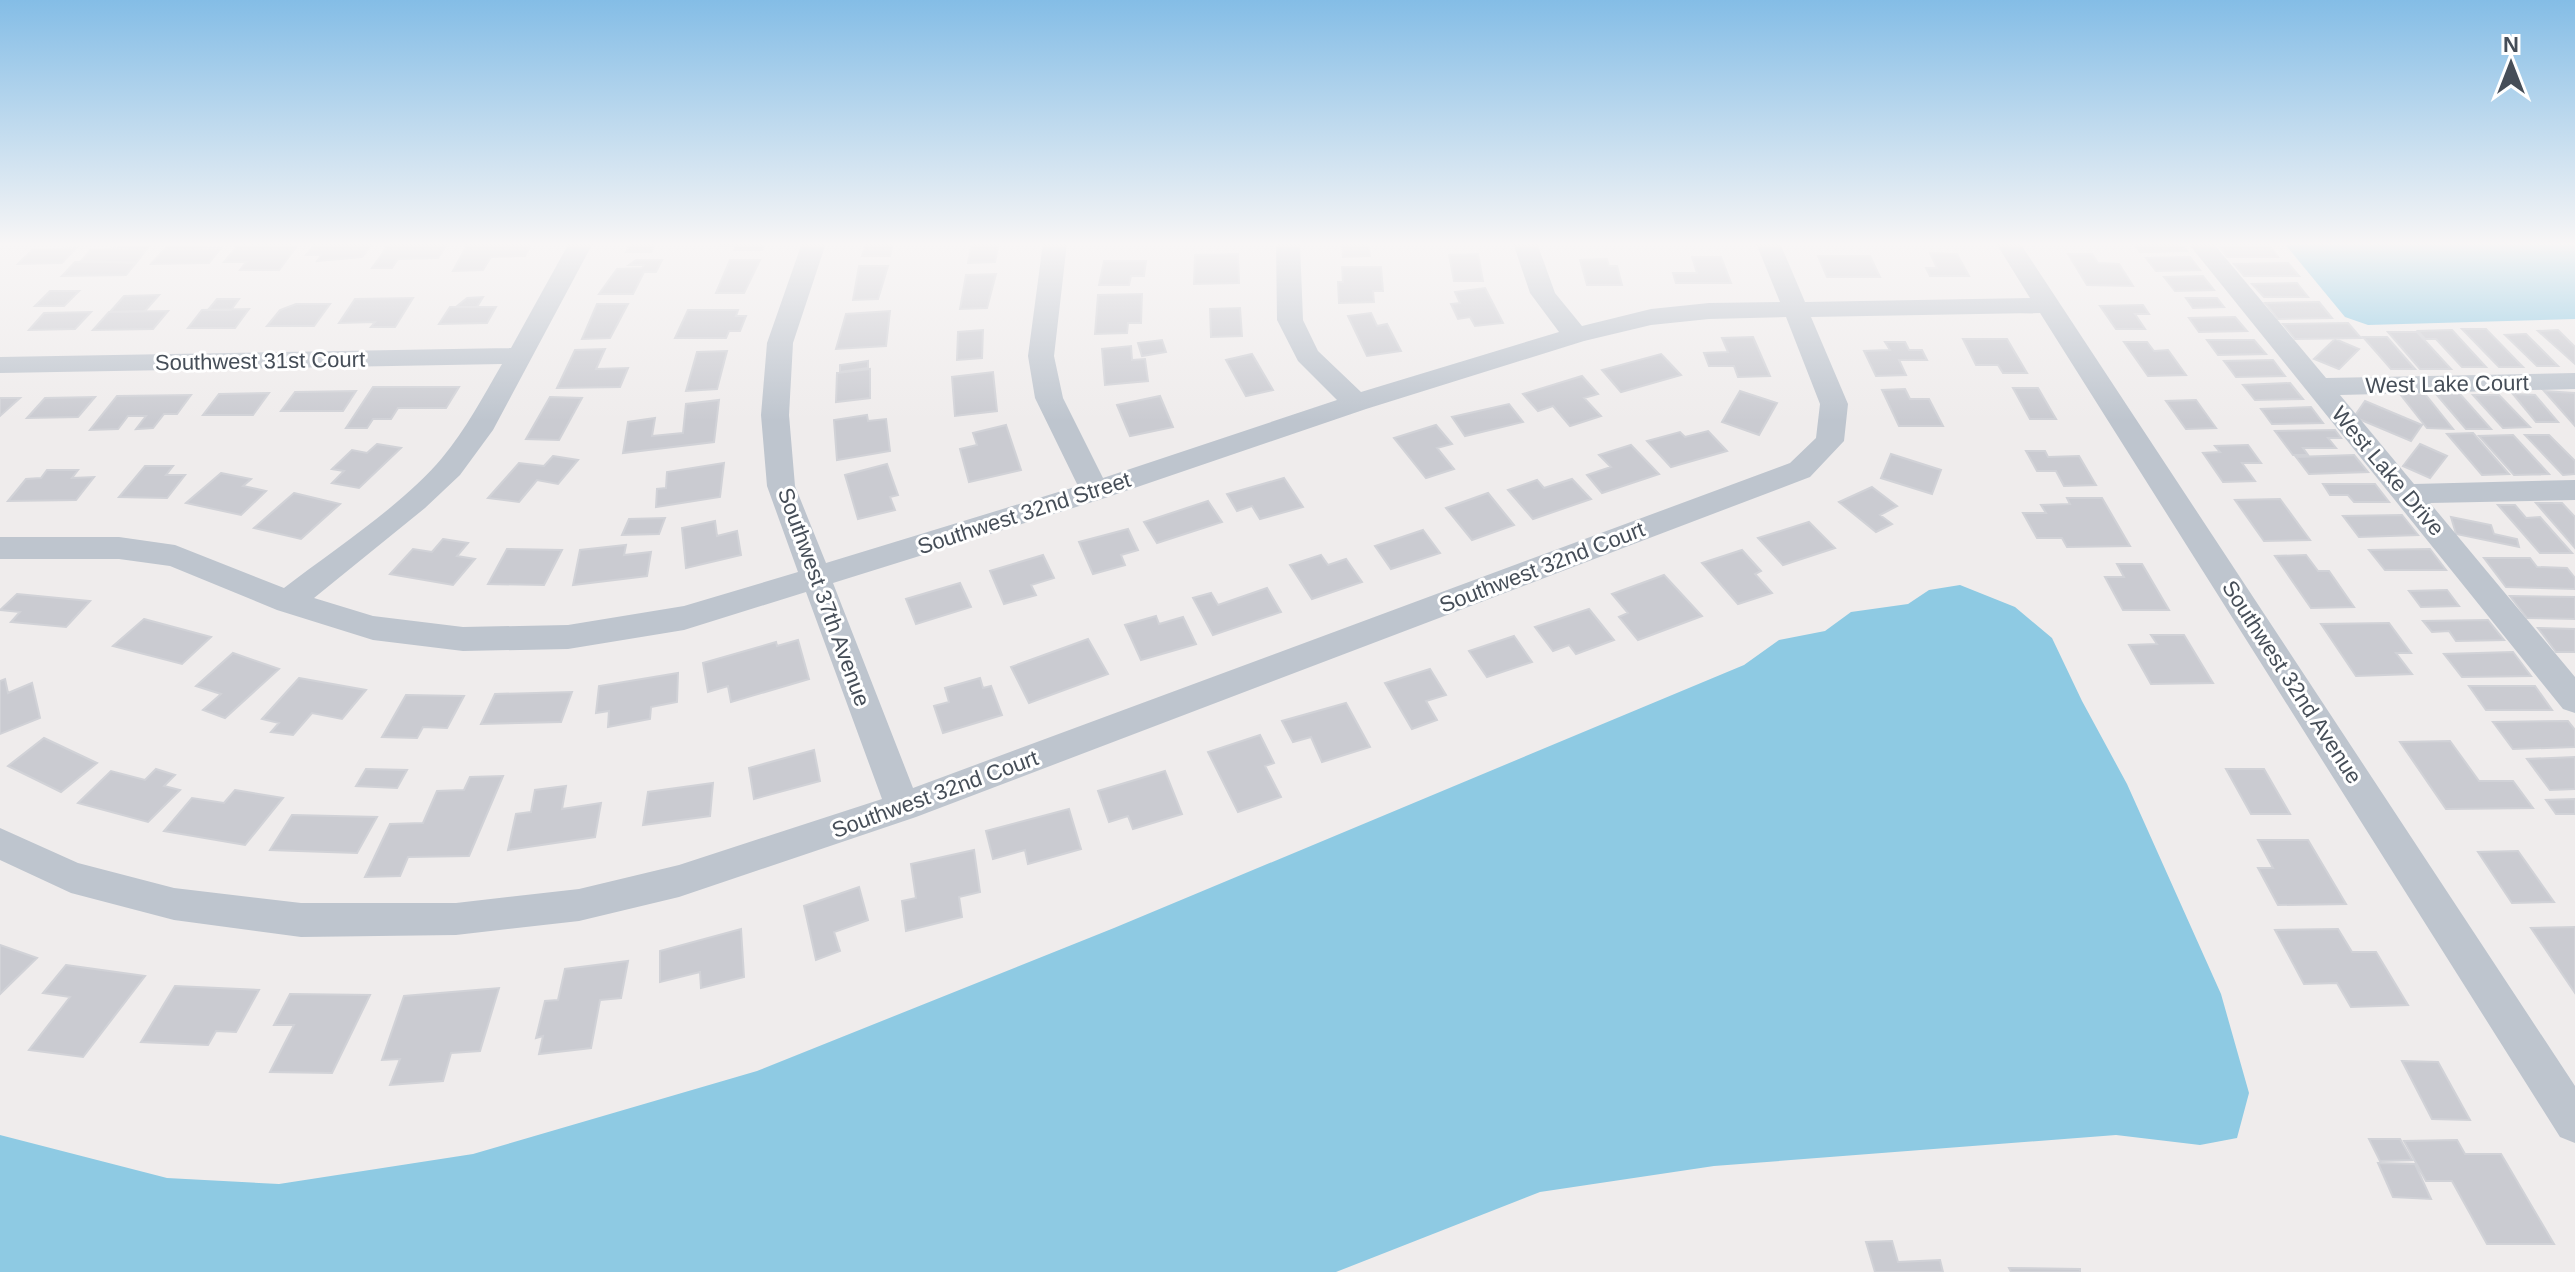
<svg xmlns="http://www.w3.org/2000/svg" width="2575" height="1272" font-family="Helvetica,sans-serif">
	<style>
		.water { fill: #8ecae3 }
		.building { fill: #cacbd1; stroke: #d1d2d7; stroke-width: 2 }
		.lines { fill: none; stroke-linecap: round; stroke-linejoin: round }
		.street { fill: #bec5ce; fill-rule: evenodd }
		.labels { text-anchor: middle; dominant-baseline: central; stroke-width: 6; stroke-linejoin: round; paint-order: stroke }
		.street-label { font-size: 22px; fill: #464e58; stroke: #fff }
	</style>
	<rect width="100%" height="100%" fill="#efecec"/>
	<path class="water" d="M2284 243H2575V319L2368 325 2345 317Z
		M1960 585 2015 607 2052 638 2082 701 2127 784 2221 994 2249 1093 2237 1138 2200 1145 2116 1135 1714 1166 1540 1192 1336 1272H0V1135L167 1178 279 1184 473 1154 757 1071 1114 928 1744 665 1779 640 1825 631 1851 612 1908 604 1929 590Z"/>
	<path class="building" d="M350 243H373L362 257 317 261 321 255H306L313 246Z
		M427 243H448L438 258 398 259 392 268H372L389 244Z
		M479 243H532L525 256 491 257 483 270 453 271 467 245Z
		M631 243H655L651 252H626Z
		M721 243H765L762 250H734L735 246H720Z
		M866 243H893L890 256H862Z
		M972 243H999L995 262 968 263Z
		M1342 243H1368L1370 256 1343 257Z
		M2133 243H2180L2187 251 2140 252Z
		M2218 245H2269L2278 257H2227Z
		M149 246 136 263 81 261 91 250Z
		M167 246H204L202 248H221L209 263 151 264Z
		M237 246 285 245 297 246 279 270H240L246 262H224Z
		M76 248 62 263 18 264 32 250Z
		M1930 253 1957 254 1969 276H1930L1926 268H1937Z
		M1238 254 1239 283 1194 284 1195 255Z
		M1478 254 1483 281H1454L1449 255Z
		M2068 254H2092L2098 263 2119 264 2133 286 2087 285Z
		M1818 256H1870L1880 277H1827Z
		M1692 257H1721L1731 283H1676L1673 273H1697Z
		M2190 257 2200 270 2156 271 2146 258Z
		M1607 259 1609 266H1617L1622 285H1587L1580 260Z
		M636 260H662L656 272H644L633 294H599L617 269 642 268 644 265H629Z
		M730 260H760L744 293H716Z
		M1104 261H1146L1144 276H1131L1129 285H1099Z
		M75 262H120L136 263 126 275 62 276Z
		M2288 263 2299 276H2244L2234 264Z
		M859 266H888L878 299 853 300Z
		M1342 267H1381L1383 291H1373L1374 302 1339 303 1338 282H1343Z
		M996 274 987 308 960 309 966 275Z
		M2203 276 2214 290 2175 291 2164 277Z
		M2297 283 2308 297H2264L2252 284Z
		M1485 288 1503 323 1475 326 1470 317 1458 319 1451 304 1460 303 1455 292Z
		M50 291H79L64 306H35Z
		M1142 294 1141 323H1128L1127 333 1095 334 1098 295Z
		M159 295 145 311 110 312 124 296Z
		M483 297 477 307H456L467 298Z
		M413 298 395 327H371L375 322 339 323 355 299Z
		M2186 298H2217L2224 307 2193 308Z
		M217 299H239L231 310H208Z
		M2319 302 2332 318 2278 319 2265 303Z
		M296 304H330L314 326H267L280 310Z
		M597 304H628L610 338 582 339Z
		M2143 305 2149 314H2135L2145 329H2116L2100 306Z
		M450 307H496L487 323 439 324Z
		M1240 308 1242 336 1211 337 1210 309Z
		M249 309 235 328H188L202 310Z
		M688 310H738L736 316H746L740 331H729L726 338H675Z
		M168 311 153 329 93 330 109 312Z
		M890 311 886 346 836 349 846 314Z
		M91 312 75 329 29 330 44 313Z
		M1371 313 1377 326 1387 324 1401 351 1367 356 1348 316Z
		M2235 317 2247 331 2199 332 2189 318Z
		M2348 323 2361 338 2295 339 2283 324Z
		M2462 329H2486L2523 367H2499Z
		M983 330 982 358 957 360 958 332Z
		M2452 330 2486 367H2462L2436 339H2425L2418 331Z
		M2558 330 2575 347V364L2538 331Z
		M2388 332H2417L2451 369H2420Z
		M2526 334 2558 366H2537L2505 335Z
		M1753 337 1770 376 1738 377 1734 366H1709L1704 353 1728 352 1722 338Z
		M2363 337H2387L2415 369H2391Z
		M1963 339H2007L2027 373H2003L1998 365H1976Z
		M2335 339 2359 349 2339 369 2314 359Z
		M1162 340 1166 352 1142 356 1138 343Z
		M2207 340H2254L2266 354 2218 355Z
		M1885 342H1905L1909 350H1922L1927 360H1899L1906 375 1876 376 1864 351 1890 350Z
		M2124 342H2147L2154 351 2168 350 2186 375 2148 376Z
		M1131 346 1132 360 1145 359 1148 381 1105 385 1102 349Z
		M605 349 596 369 628 368 620 387 557 388 575 350Z
		M727 351 717 389 686 391 697 352Z
		M1252 354 1273 390 1246 396 1226 360Z
		M1661 354 1681 375 1621 392 1602 370Z
		M2273 360 2285 376 2236 377 2224 361Z
		M868 361V368L840 372V365Z
		M870 369V398L836 402 837 373Z
		M993 372 997 411 955 416 952 377Z
		M1582 376 1598 394 1584 398 1601 416 1570 426 1553 406 1538 411 1523 394Z
		M2290 383 2303 399 2255 400 2243 385Z
		M373 387H459L446 408H398L391 419H373L367 428H346Z
		M2013 388H2038L2056 419H2030Z
		M1905 389 1910 399H1929L1943 426H1899L1882 390Z
		M356 391 343 411H281L295 392Z
		M1740 391 1777 403 1759 435 1722 422Z
		M2544 391 2575 393V426Z
		M269 393 253 415H203L219 394Z
		M2400 394H2425L2453 429 2427 428Z
		M2436 394H2460L2491 429H2466Z
		M2513 394 2535 395 2558 422H2536Z
		M191 395 177 414H164L153 428 136 429 146 416H128L118 429 90 430 117 396Z
		M2473 395H2499L2530 427 2503 428Z
		M1160 396 1173 427 1130 436 1117 405Z
		M95 397 78 417 27 418 45 398Z
		M550 397 582 398 559 440 526 439Z
		M0 398H20L0 416Z
		M719 400 714 442 623 453 628 422 655 418 652 436 683 433 686 404Z
		M2196 400 2216 428 2186 429 2166 401Z
		M2365 401 2422 425 2411 441 2354 417Z
		M1509 404 1523 422 1465 436 1452 417Z
		M2311 407 2323 423 2272 424 2261 409Z
		M867 415 868 421 886 419 890 451 837 460 834 420Z
		M1006 425 1021 470 969 482 960 449 977 445 973 433Z
		M1436 425 1452 444 1437 448 1454 469 1426 478 1394 438Z
		M2335 430 2341 438H2328L2336 448H2303L2308 455H2293L2275 431Z
		M1708 431 1727 451 1671 467 1647 441 1680 432 1685 437Z
		M2473 433 2509 474 2482 475 2447 434Z
		M2513 435 2549 474 2514 475 2479 436Z
		M2525 435H2549L2575 461V474L2563 475Z
		M377 444 401 448 359 488 332 483 344 471 332 469 352 450 367 453Z
		M2420 444 2447 456 2430 478 2403 466Z
		M1631 445 1659 474 1602 493 1587 475 1611 467 1599 455Z
		M2248 445 2261 463H2242L2255 481 2223 482 2203 453 2220 452 2215 446Z
		M2026 451H2045L2048 457 2079 456 2096 485 2064 486 2056 471H2037Z
		M1891 454 1941 470 1932 494 1881 478Z
		M2354 455 2368 472 2309 474 2296 457Z
		M553 456 578 460 558 484 537 480 519 502 488 498 519 463 544 466Z
		M724 463 720 497 656 507 657 489 666 488 667 472Z
		M887 464 898 495 890 497 895 510 858 519 845 475Z
		M145 466H173L166 475H185L167 498 119 497Z
		M47 470H78L72 478 94 477 76 500 8 501 26 479 41 478Z
		M221 473 251 479 243 486 266 491 241 515 186 503Z
		M1284 478 1303 507 1260 519 1252 506 1237 511 1227 494Z
		M1572 479 1591 499 1533 519 1508 490 1537 480 1544 488Z
		M2323 484H2375L2389 502H2354L2348 495H2330Z
		M1872 487 1897 506 1880 515 1892 524 1876 532 1839 502Z
		M294 493 340 504 301 539 254 528Z
		M1488 493 1514 525 1472 540 1446 508Z
		M2067 498H2102L2130 546 2067 547 2062 538H2037L2023 513H2046L2041 505 2070 504Z
		M2280 499 2310 540 2264 541 2235 500Z
		M1208 501 1222 522 1157 543 1144 522Z
		M2536 503H2562L2575 517V548Z
		M2498 505H2515L2526 518 2540 517 2572 553H2540Z
		M2402 515 2418 535 2359 537 2343 516Z
		M2451 517 2491 525 2494 534 2517 539 2519 547 2456 534Z
		M665 518 659 534 622 535 629 519Z
		M715 521 717 536 737 531 741 555 686 568 682 528Z
		M1809 522 1835 548 1783 565 1758 538Z
		M1128 529 1138 550 1121 555 1125 565 1093 574 1079 542Z
		M1423 530 1440 553 1391 569 1375 546Z
		M443 539 468 543 457 556 475 559 453 585 390 574 413 549 432 552Z
		M626 545 624 555 651 552 647 576 573 585 580 550Z
		M507 549 562 550 544 585 488 584Z
		M2430 549 2446 570H2385L2369 550Z
		M1742 550 1761 571 1755 574 1772 593 1738 604 1702 563Z
		M1043 555 1054 578 1031 585 1036 595 1004 604 990 571Z
		M1321 555 1328 565 1346 559 1362 582 1312 599 1290 565Z
		M2306 555 2318 571H2329L2354 607 2311 608 2275 556Z
		M2484 558H2530L2537 567 2567 568 2575 578V589L2506 587Z
		M2117 564H2142L2169 610H2123L2105 577H2124Z
		M1664 575 1702 616 1638 640 1619 617 1628 613 1612 594Z
		M960 583 971 607 916 624 906 599Z
		M1267 588 1281 612 1213 635 1193 598 1211 593 1218 605Z
		M2447 590 2459 606 2421 607 2409 591Z
		M17 594 90 601 66 627 11 622 20 612 0 610Z
		M2510 596 2575 597V619L2527 618Z
		M1589 609 1614 640 1576 654 1569 645 1553 651 1535 627Z
		M1156 616 1159 624 1183 617 1196 644 1141 660 1125 625Z
		M144 619 211 637 182 664 113 646Z
		M2488 620 2504 640 2456 641 2449 631 2432 632 2423 621Z
		M2389 623 2411 653H2396L2412 674 2356 676 2321 624Z
		M2538 628 2575 629V652H2556Z
		M2151 635H2184L2213 683 2151 684 2129 645 2157 644Z
		M1514 636 1532 662 1487 677 1469 651Z
		M1088 639 1108 674 1029 703 1011 667Z
		M798 640 809 679 731 702 728 686 708 692 703 663 776 642 777 646Z
		M2513 652 2531 676 2462 677 2444 654Z
		M233 653 279 669 225 718 203 710 221 694 196 686Z
		M1430 669 1446 695 1426 701 1437 720 1412 729 1385 683Z
		M678 673 677 702 651 707 650 719 608 727 609 711 596 713 599 686Z
		M299 678 366 690 342 719 312 713 293 735 271 732 279 723 262 719Z
		M980 678 983 688 991 686 1002 715 943 733 934 706 949 702 945 688Z
		M5 679 8 693 32 683 40 718 0 734V681Z
		M2469 686H2535L2552 710H2486Z
		M572 692 561 722 481 724 495 694Z
		M406 695 464 696 447 728 423 727 417 738 382 737Z
		M1346 703 1370 747 1322 762 1311 737 1293 742 1282 721Z
		M2568 721 2575 730V747L2513 749 2493 722Z
		M1260 735 1274 763 1265 766 1281 797 1238 812 1208 752Z
		M44 738 97 763 61 792 8 766Z
		M2450 741 2479 781H2513L2533 808 2446 809 2400 742Z
		M814 750 820 781 754 799 749 768Z
		M2575 757V789L2550 790 2527 759Z
		M156 769 175 775 164 786 180 790 148 822 78 803 111 771 145 780Z
		M366 769 407 770 397 788 356 786Z
		M2226 769H2264L2290 814H2251Z
		M1165 771 1182 814 1133 829 1128 816 1109 822 1098 791Z
		M503 776 469 856 408 857 400 876 365 877 390 824 423 823 437 791 464 790 470 777Z
		M713 783 710 816 643 825 648 792Z
		M566 786 562 809 601 803 595 837 508 850 516 814 531 812 535 790Z
		M235 790 283 798 245 845 164 831 192 798 224 803Z
		M2575 799V814H2556L2546 800Z
		M1069 809 1081 849 1028 864 1025 850 993 859 986 831Z
		M292 815 377 817 357 853 270 850Z
		M2258 840H2308L2346 904 2278 905 2258 868H2273Z
		M974 850 980 892 959 897 962 917 906 931 902 901 916 898 911 864Z
		M2518 851 2554 902 2512 903 2478 852Z
		M859 887 868 920 834 932 840 951 816 960 804 906Z
		M2575 927V993L2531 928Z
		M741 929 744 977 701 988 700 972 660 982V951Z
		M2338 929 2352 952H2376L2408 1005 2351 1007 2337 983 2304 984 2275 930Z
		M0 945 37 958 0 994Z
		M628 961 621 998 600 1000 591 1048 539 1054 543 1036 536 1038 545 1001 558 1000 565 969Z
		M66 965 145 976 83 1057 29 1050 70 997 43 993Z
		M175 986 259 990 236 1032 216 1031 208 1045 141 1042Z
		M499 988 480 1051 451 1053 443 1081 390 1085 400 1059 382 1060 404 996Z
		M290 994 370 995 332 1073 270 1072 294 1025H274Z
		M2402 1061 2438 1062 2470 1120 2432 1119Z
		M2369 1139H2400L2412 1160 2380 1161Z
		M2457 1140 2465 1154H2501L2554 1244H2487L2452 1181H2426L2404 1141Z
		M2378 1163 2415 1164 2431 1199 2393 1197Z
		M1892 1241 1898 1262 1940 1260 1943 1272H1875L1866 1242Z
		M2009 1268 2080 1269V1272H2011Z"/>
	<g class="lines">
		<path class="street" d="M569 243H593L493 430 460 475 425 508 314 598 373 616 463 627 568 625 684 606 798 572 767 486 761 415 767 343 802 243H826L793 343 789 415 795 486 826 563 1078 486 1035 398 1028 356 1043 243H1067L1054 356 1063 398 1103 478 1337 400 1298 361 1277 320 1276 243H1300L1303 320 1318 351 1361 392 1559 332 1530 293 1513 243H1537L1555 293 1582 326 1651 309 1709 303 1780 302 1756 243H1780L1805 302 2030 298 1996 243H2020L2575 1086V1143L2560 1137 2040 313 1811 317 1848 404 1844 441 1810 477 916 817 679 897 579 921 456 935 301 937 174 920 71 893 0 860V828L78 863 174 888 301 903H456L579 889 679 865 882 799 806 592 684 630 568 649 463 651 373 640 277 610 170 566 119 559H0V537H119L175 545 284 588C332 551 404 504 442 458 466 429 483 397 502 364L0 373V357L511 348ZM1786 317 1820 404 1816 438 1790 463 913 788 833 583 1105 498 1366 409 1584 341 1651 325 1709 319Z
			M2188 243H2213L2326 378 2575 373V389L2340 395 2414 484 2575 480V500L2430 503 2575 677V713L2563 709Z"/>
	</g>
	<linearGradient id="sky" x2="0" y2="1"><stop stop-color="#84bde6"/><stop offset="0.58" stop-color="#f8f6f6"/><stop offset="1" stop-color="#f8f6f6" stop-opacity="0"/></linearGradient>
	<rect width="2575" height="421" fill="url(#sky)"/>
	<g class="labels">
		<g class="street-label">
			<text transform="translate(260 361) rotate(-1)">Southwest 31st Court</text>
			<text transform="translate(2447 384) rotate(-1)">West Lake Court</text>
			<text transform="translate(2388 471) rotate(50)">West Lake Drive</text>
			<text transform="translate(1024 513) rotate(-18)">Southwest 32nd Street</text>
			<text transform="translate(1542 567) rotate(-21)">Southwest 32nd Court</text>
			<text transform="translate(824 597) rotate(70)">Southwest 37th Avenue</text>
			<text transform="translate(2292 682) rotate(57)">Southwest 32nd Avenue</text>
			<text transform="translate(935 794) rotate(-20)">Southwest 32nd Court</text>
		</g>
	</g>
	<g transform="translate(2511 64)" stroke="#ffffff" stroke-width="6" paint-order="stroke">
	<path d="M0-6L14 30L0 20L-14 30Z" fill="#464e58"/>
	<text y="-12" font-size="22" font-weight="bold" text-anchor="middle" fill="#464e58">N</text>
	</g>
</svg>
